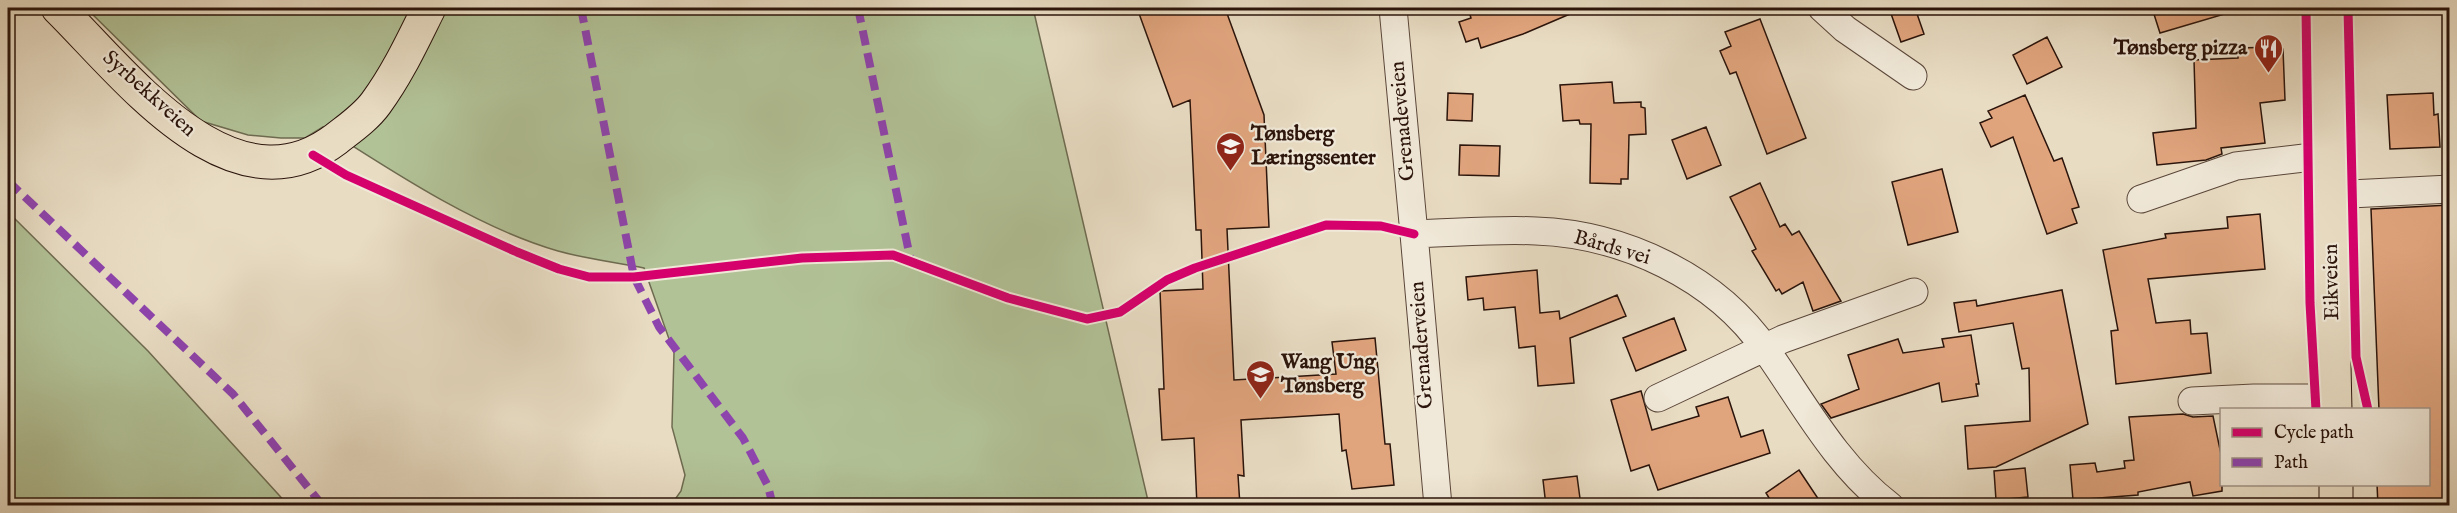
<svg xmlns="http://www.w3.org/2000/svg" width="2457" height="513" font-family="'IM FELL English',serif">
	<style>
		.green { fill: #b2c297; stroke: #6e6b51; stroke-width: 1.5 }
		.building { fill: #e1a57e; stroke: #2b140b; stroke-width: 1.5 }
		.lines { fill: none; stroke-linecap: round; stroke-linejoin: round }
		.minor-casing { stroke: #5a4639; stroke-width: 29 }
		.major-casing { stroke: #2b140b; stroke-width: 35 }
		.minor { stroke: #f0e8d8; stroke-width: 27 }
		.major { stroke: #e8dcc3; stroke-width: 33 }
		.quiet { stroke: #8e44ad; stroke-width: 8; stroke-dasharray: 15 8; stroke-linecap: butt }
		.cycleway-casing { stroke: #f0e8d8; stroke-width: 13 }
		.cycleway { stroke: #d6006c; stroke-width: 9 }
		.labels { text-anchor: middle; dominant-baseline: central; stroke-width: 4.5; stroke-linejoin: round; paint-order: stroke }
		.poi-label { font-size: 21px; font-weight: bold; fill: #2b140b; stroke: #f0e8d8; text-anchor: start }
		.street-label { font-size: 21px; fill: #2b140b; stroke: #f0e8d8 }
	</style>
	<rect width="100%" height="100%" fill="#e8dcc3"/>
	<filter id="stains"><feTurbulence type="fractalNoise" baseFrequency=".00333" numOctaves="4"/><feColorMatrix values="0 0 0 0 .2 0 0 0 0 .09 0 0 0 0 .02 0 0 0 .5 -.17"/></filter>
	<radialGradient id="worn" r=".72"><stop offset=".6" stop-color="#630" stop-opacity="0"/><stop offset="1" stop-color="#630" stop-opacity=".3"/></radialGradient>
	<path class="green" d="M86 8H1033L1149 505H671L681 491 685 475 672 427 674 353 644 268C615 262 586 259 558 251 478 228 393 172 323 127L305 138H281L248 135 201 121Z
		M8 212 148 351 288 505H8Z"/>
	<path class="building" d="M1137 8H1225L1264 115 1269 227 1227 229 1234 380 1336 374 1332 342 1375 338 1385 444H1390L1394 485 1352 489 1346 450 1342 451 1339 414 1241 420 1244 476 1238 475 1240 506H1197L1194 438 1162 440 1159 389H1164L1160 291 1203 289 1201 230H1196L1190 100 1173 107Z
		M1468 8H1584L1523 34 1481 48 1478 38 1466 42 1459 22 1471 18Z
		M1889 8H1915L1924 34 1901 42Z
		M2152 8H2228V13L2160 33Z
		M1760 19 1806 138 1767 154 1736 72 1730 74 1720 51 1731 46 1725 32Z
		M2047 37 2062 67 2027 84 2013 55Z
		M2276 47 2283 49 2285 100 2260 103 2265 143 2221 148 2222 154 2206 160 2157 165 2153 133 2196 128 2194 60 2238 58V48Z
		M1612 82 1614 103 1641 102V107L1645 108 1646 134 1629 135 1628 179H1621V184L1590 183 1591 124H1580L1579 120 1563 121 1560 85Z
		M1448 93 1473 94 1472 121 1447 120Z
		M2433 93 2434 115 2438 114 2440 147 2390 149 2387 95Z
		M2025 95 2054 161 2062 158 2079 207 2072 209 2077 223 2047 234 2013 137 1991 147 1980 123 1992 118 1988 111Z
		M1706 127 1721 165 1687 179 1672 140Z
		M1460 145 1500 146 1499 176 1459 175Z
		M1942 169 1958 232 1908 245 1892 182Z
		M1760 183 1780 227 1785 224 1792 235 1799 231 1841 301 1813 311 1803 282 1782 294 1779 289 1776 291 1752 251 1756 249 1730 197Z
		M2450 205V506H2378L2377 484H2428V410H2379L2371 209Z
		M2260 214 2265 269 2148 279 2156 323 2190 320 2191 334 2207 333 2211 373 2116 384 2111 331 2118 330 2103 250 2166 238 2165 234 2228 228 2227 217Z
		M1537 270 1540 313 1559 311 1560 319 1617 295 1626 316 1570 338 1574 383 1538 386 1535 346 1519 348 1515 307 1484 310 1483 298 1468 300 1466 277Z
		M2062 290 2088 424 1996 467 1968 469 1965 426 2030 421 2029 368 2022 369 2013 323 1959 332 1954 303 1976 300 1977 306Z
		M1674 318 1686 350 1636 371 1623 338Z
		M1971 335 1979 384H1976L1978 396 1942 402 1939 383 1831 418 1821 404 1859 389 1848 355 1898 339 1903 353 1944 347 1942 339Z
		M1641 391 1652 430 1699 416 1696 407 1728 397 1741 437 1763 430 1770 453 1658 490 1649 465 1631 471 1611 400Z
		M2183 414 2193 417 2213 416 2222 459V491L2193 496 2190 482 2138 492V495L2073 500 2070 465 2095 463 2097 472 2125 468 2124 461 2134 460 2129 417Z
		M2025 468 2028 497 1996 500 1994 471Z
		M1799 470 1823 506H1774L1766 493Z
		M1577 476 1581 506H1546L1543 480Z"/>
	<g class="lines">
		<defs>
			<path id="minor" d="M1393 8 1414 234
				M1822 8 1845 29 1913 76
				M2330 195 2450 189
				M2141 199 2236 166 2329 155
				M1658 398 1783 339 1914 292
				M2192 401 2254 398H2334
				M1438 506 1414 234C1454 233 1496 229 1536 231 1623 234 1716 277 1766 350 1804 404 1836 465 1890 506"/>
			<path id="major" d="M58 8C125 74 232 218 336 139 350 128 366 117 376 103 398 73 413 40 429 8
				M2326 8 2335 410
				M2336 484V506"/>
		</defs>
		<use href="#minor" class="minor-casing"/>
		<use href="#major" class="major-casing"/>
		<use href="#minor" class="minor"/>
		<use href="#major" class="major"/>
		<path class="quiet" d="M581 8 634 277 659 327 743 438 768 486 773 506
			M858 8 911 262
			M8 181 233 394 323 506"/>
		<defs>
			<path id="cycleway" d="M2306 8 2310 303 2316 410
				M2348 8 2356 357 2368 410
				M313 155 346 175 517 252 559 269 589 277H634L802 258 893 255 1008 298 1087 319 1120 312 1167 280 1195 268 1326 225 1381 226 1414 234"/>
		</defs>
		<use href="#cycleway" class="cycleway-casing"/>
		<use href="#cycleway" class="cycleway"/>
	</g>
	<defs>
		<symbol id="restaurant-pin" viewBox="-11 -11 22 30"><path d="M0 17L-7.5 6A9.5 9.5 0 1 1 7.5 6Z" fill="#8f2418" stroke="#f0e8d8"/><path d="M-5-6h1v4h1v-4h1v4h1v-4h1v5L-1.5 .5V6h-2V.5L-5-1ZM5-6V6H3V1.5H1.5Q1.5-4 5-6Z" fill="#fff"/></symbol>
		<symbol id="school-pin" viewBox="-11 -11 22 30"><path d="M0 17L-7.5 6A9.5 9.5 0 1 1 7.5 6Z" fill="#8f2418" stroke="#f0e8d8"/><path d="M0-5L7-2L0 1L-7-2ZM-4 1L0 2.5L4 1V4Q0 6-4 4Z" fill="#fff"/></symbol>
	</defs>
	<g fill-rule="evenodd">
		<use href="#restaurant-pin" x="2252" y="32" width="33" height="45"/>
		<use href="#school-pin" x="1214" y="130" width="33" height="45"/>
		<use href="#school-pin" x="1244" y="358" width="33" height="45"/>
	</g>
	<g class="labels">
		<g class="poi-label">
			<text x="2247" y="48" text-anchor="end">Tønsberg pizza</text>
			<text x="1251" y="134">Tønsberg<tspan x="1251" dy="24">Læringssenter</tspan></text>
			<text x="1281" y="362">Wang Ung<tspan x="1281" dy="24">Tønsberg</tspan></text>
		</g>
		<g class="street-label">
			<text transform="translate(149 94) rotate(42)">Syrbekkveien</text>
			<text transform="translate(1403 121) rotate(-95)">Grenadeveien</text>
			<text transform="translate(1612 248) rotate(16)">Bårds vei</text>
			<text transform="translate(2332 282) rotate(-91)">Eikveien</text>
			<text transform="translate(1422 345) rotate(-94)">Grenaderveien</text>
		</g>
	</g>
	<rect width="2457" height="513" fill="none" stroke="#e8dcc3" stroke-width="30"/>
	<rect x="9" y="9" width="2439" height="495" fill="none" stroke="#2b140b" stroke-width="3"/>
	<rect x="15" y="15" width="2427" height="483" fill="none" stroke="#2b140b" stroke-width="1.5"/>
	<rect x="2220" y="408" width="210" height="78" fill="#f0e8d8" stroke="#a19386" stroke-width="1.5"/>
	<rect x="2232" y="428" width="30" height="9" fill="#d6006c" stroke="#a19386" stroke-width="1.5"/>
	<text x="2274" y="438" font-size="18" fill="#2b140b">Cycle path</text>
	<rect x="2232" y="458" width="30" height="9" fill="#8e44ad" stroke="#a19386" stroke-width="1.5"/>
	<text x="2274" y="468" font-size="18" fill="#2b140b">Path</text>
	<rect width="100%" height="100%" filter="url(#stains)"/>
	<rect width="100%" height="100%" fill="url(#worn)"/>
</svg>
